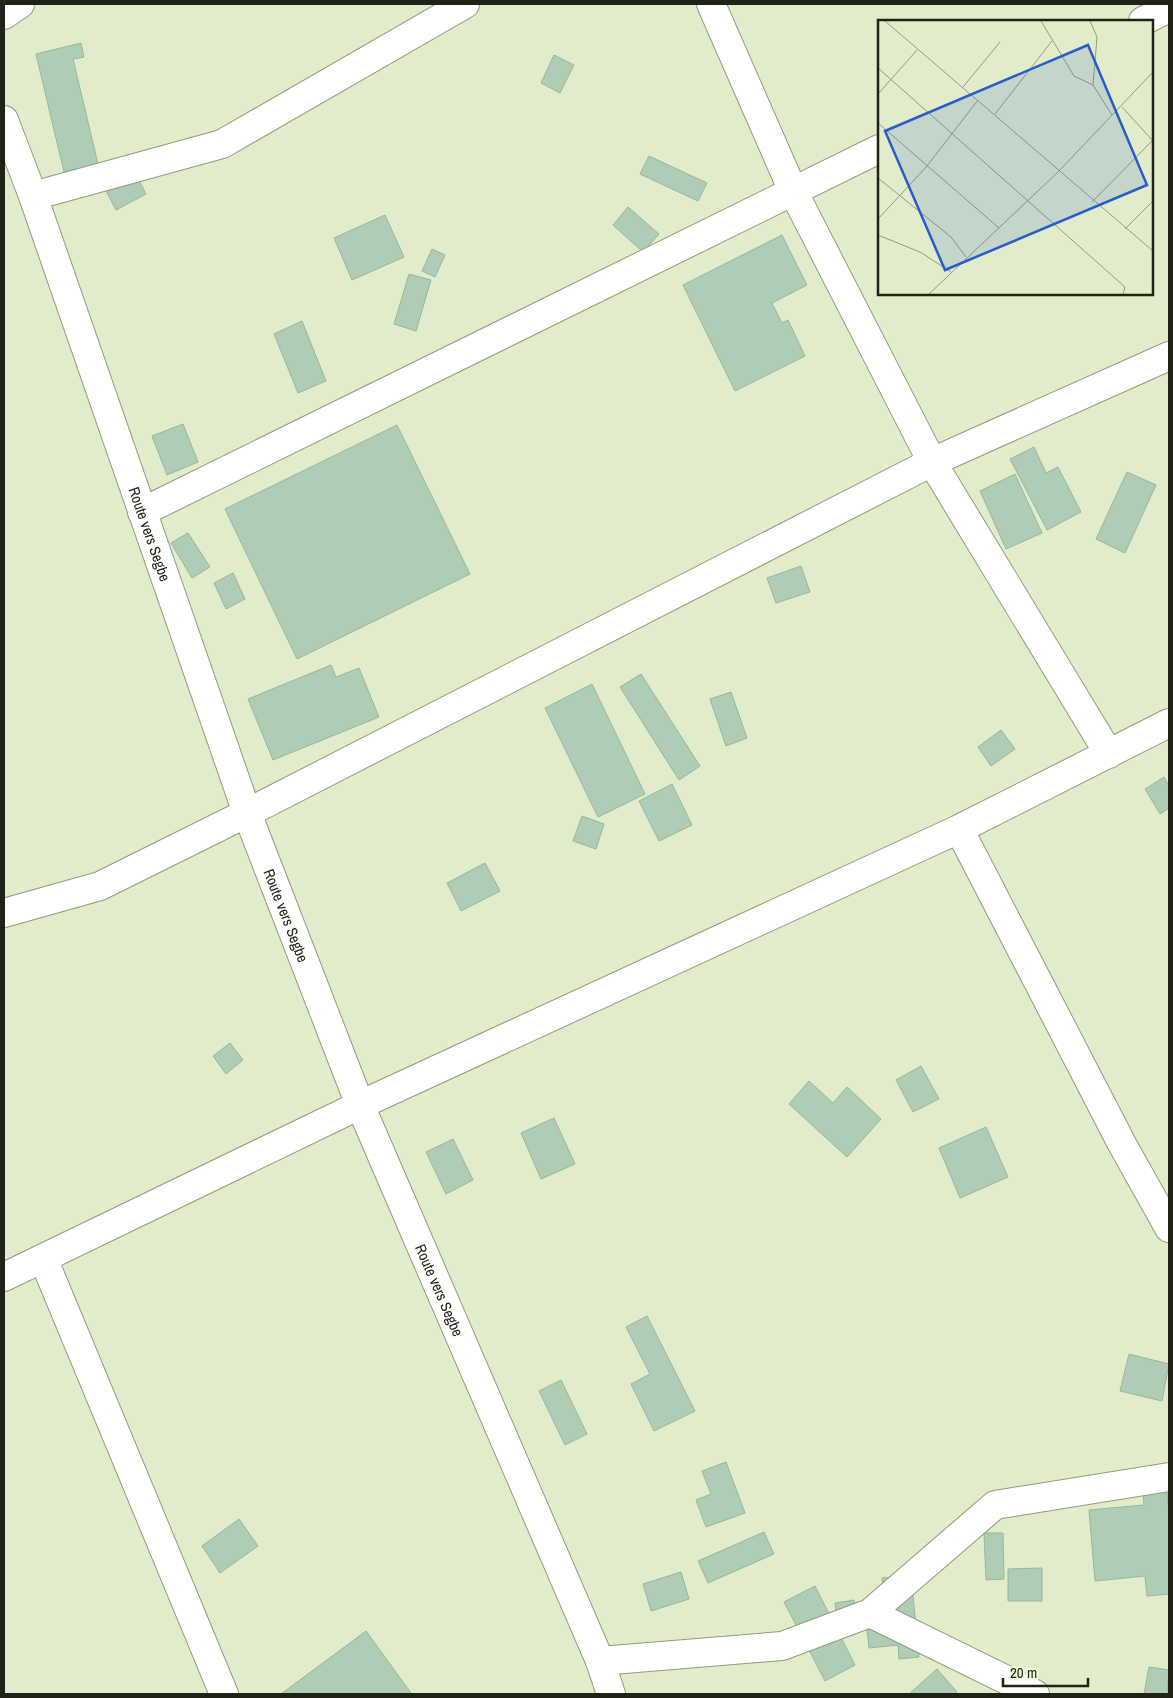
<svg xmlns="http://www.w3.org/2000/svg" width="1173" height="1698" font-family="'Archivo Narrow',sans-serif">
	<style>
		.building { fill: #afcdb5; stroke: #98b69e }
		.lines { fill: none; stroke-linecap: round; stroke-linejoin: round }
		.minor-casing { stroke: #919c7c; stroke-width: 30 }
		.major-casing { stroke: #919c7c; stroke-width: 30 }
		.minor { stroke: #fff; stroke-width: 28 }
		.major { stroke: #fff; stroke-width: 28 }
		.labels { text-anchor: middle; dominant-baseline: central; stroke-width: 4; stroke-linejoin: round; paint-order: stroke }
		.street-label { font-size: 15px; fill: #1f2316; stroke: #edfad7 }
		.inset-road { fill: none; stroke: #939c82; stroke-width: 1 }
		.view { fill: #285cca; fill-opacity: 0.15; stroke: #285cca; stroke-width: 2.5 }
		.inset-edge { fill: none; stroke: #1f2316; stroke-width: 2.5 }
	</style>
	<rect width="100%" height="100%" fill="#e0ecca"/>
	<path class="building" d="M81 43 84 57 73 59 98 164 64 172 36 54Z
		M554 55 574 65 560 93 541 83Z
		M649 156 707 183 698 201 640 174Z
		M133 169 146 194 116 210 103 185Z
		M628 207 659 234 643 252 613 225Z
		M385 215 404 257 352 280 334 238Z
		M782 235 807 285 772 303 782 323 788 320 805 356 735 391 683 285Z
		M432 249 445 255 435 277 422 271Z
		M409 274 431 280 416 331 394 324Z
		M302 321 326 381 298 393 274 334Z
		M183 424 198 462 167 475 152 436Z
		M397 425 470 574 297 659 225 509Z
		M1034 447 1046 473 1058 467 1081 512 1047 530 1010 459Z
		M1127 472 1156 485 1125 553 1096 539Z
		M1015 474 1042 533 1006 549 980 491Z
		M188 533 210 567 192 578 171 543Z
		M801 566 810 592 776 603 767 578Z
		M233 573 245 599 226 609 214 583Z
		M331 665 336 677 359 668 379 717 273 760 248 699Z
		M641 674 700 766 679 780 620 687Z
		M592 684 645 794 598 817 545 708Z
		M731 692 747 738 726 746 710 699Z
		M1001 730 1015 749 991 766 978 747Z
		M1164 777 1169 786V808L1160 814 1145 789Z
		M672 784 692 825 659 841 639 801Z
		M582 816 604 824 596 849 573 841Z
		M485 863 500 891 461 911 447 883Z
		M230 1043 243 1060 226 1074 213 1056Z
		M921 1066 939 1099 913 1112 896 1080Z
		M809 1081 833 1103 847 1087 881 1119 847 1157 789 1104Z
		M554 1118 575 1164 541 1179 521 1133Z
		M986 1127 1008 1177 960 1198 939 1148Z
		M453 1139 473 1180 446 1194 426 1152Z
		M647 1316 695 1411 654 1431 631 1384 650 1374 626 1327Z
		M1129 1354 1169 1364 1162 1401 1120 1391Z
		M561 1380 587 1434 565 1445 539 1391Z
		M726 1462 745 1513 706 1527 696 1500 711 1494 702 1471Z
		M1165 1468 1169 1515V1594L1147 1596 1145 1576 1095 1581 1089 1510 1144 1505 1141 1470Z
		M239 1519 258 1546 220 1573 202 1546Z
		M764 1532 774 1554 708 1583 698 1561Z
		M984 1533H1003L1004 1579 986 1580Z
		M1042 1568V1601H1008V1569Z
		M681 1572 689 1599 651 1611 643 1584Z
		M911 1575 919 1657 899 1659 898 1645 869 1648 867 1630 887 1628 882 1578Z
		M815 1586 855 1665 825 1681 784 1602Z
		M854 1600 857 1624 838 1627 835 1603Z
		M366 1631 411 1693 409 1694H281Z
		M1149 1667 1169 1670 1167 1694H1144Z
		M937 1669 957 1692 955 1694H909Z"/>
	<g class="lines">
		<defs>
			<path id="minor" d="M711 4 793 191 932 462 1109 754
				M4 15 20 4
				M1143 21 1169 8
				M33 196 222 144 465 4
				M142 512 879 149
				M959 829 1122 1144 1169 1228
				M4 913 100 886 247 813 932 462 1169 356
				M43 1258 224 1694
				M4 1277 360 1105 959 829 1169 723
				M870 1613 1035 1694
				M600 1661 782 1646 870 1613 995 1505 1169 1477"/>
			<g id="major">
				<path id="s1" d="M4 120 33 196 247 813 360 1105 600 1661 611 1694"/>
			</g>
		</defs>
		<use href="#minor" class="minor-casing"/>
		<use href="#major" class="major-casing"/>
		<use href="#minor" class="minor"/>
		<use href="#major" class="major"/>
	</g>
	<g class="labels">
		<g class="street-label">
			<text stroke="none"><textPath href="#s1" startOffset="439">Route vers Segbe</textPath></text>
			<text stroke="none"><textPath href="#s1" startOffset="844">Route vers Segbe</textPath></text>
			<text stroke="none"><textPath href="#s1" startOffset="1249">Route vers Segbe</textPath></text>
		</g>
	</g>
	<g transform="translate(878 20)">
		<rect width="275" height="275" fill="#e0ecca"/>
		<path class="inset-road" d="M7 1 275 231M163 1 196 56 215 65 234 95M212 1 219 17 215 65M0 48 247 267 245 274M85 67 122 22M0 74 39 30M244 87 275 121M117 94 174 21M0 103 121 208M0 158 73 217 88 237M214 182 274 121M0 199 49 146 100 80M247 209 275 181M0 215 42 232 73 252M51 274 180 152 275 52"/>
		<path class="view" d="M210 25 269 165 67 250 7 111Z"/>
		<rect width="275" height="275" class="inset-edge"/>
	</g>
	<rect width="1173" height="1698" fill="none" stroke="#1f2316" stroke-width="10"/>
	<path d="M1003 1678v8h85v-8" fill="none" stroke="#1f2316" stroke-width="2.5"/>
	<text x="1010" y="1678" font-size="15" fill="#1f2316" stroke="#edfad7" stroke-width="4" paint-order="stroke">20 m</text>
</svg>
